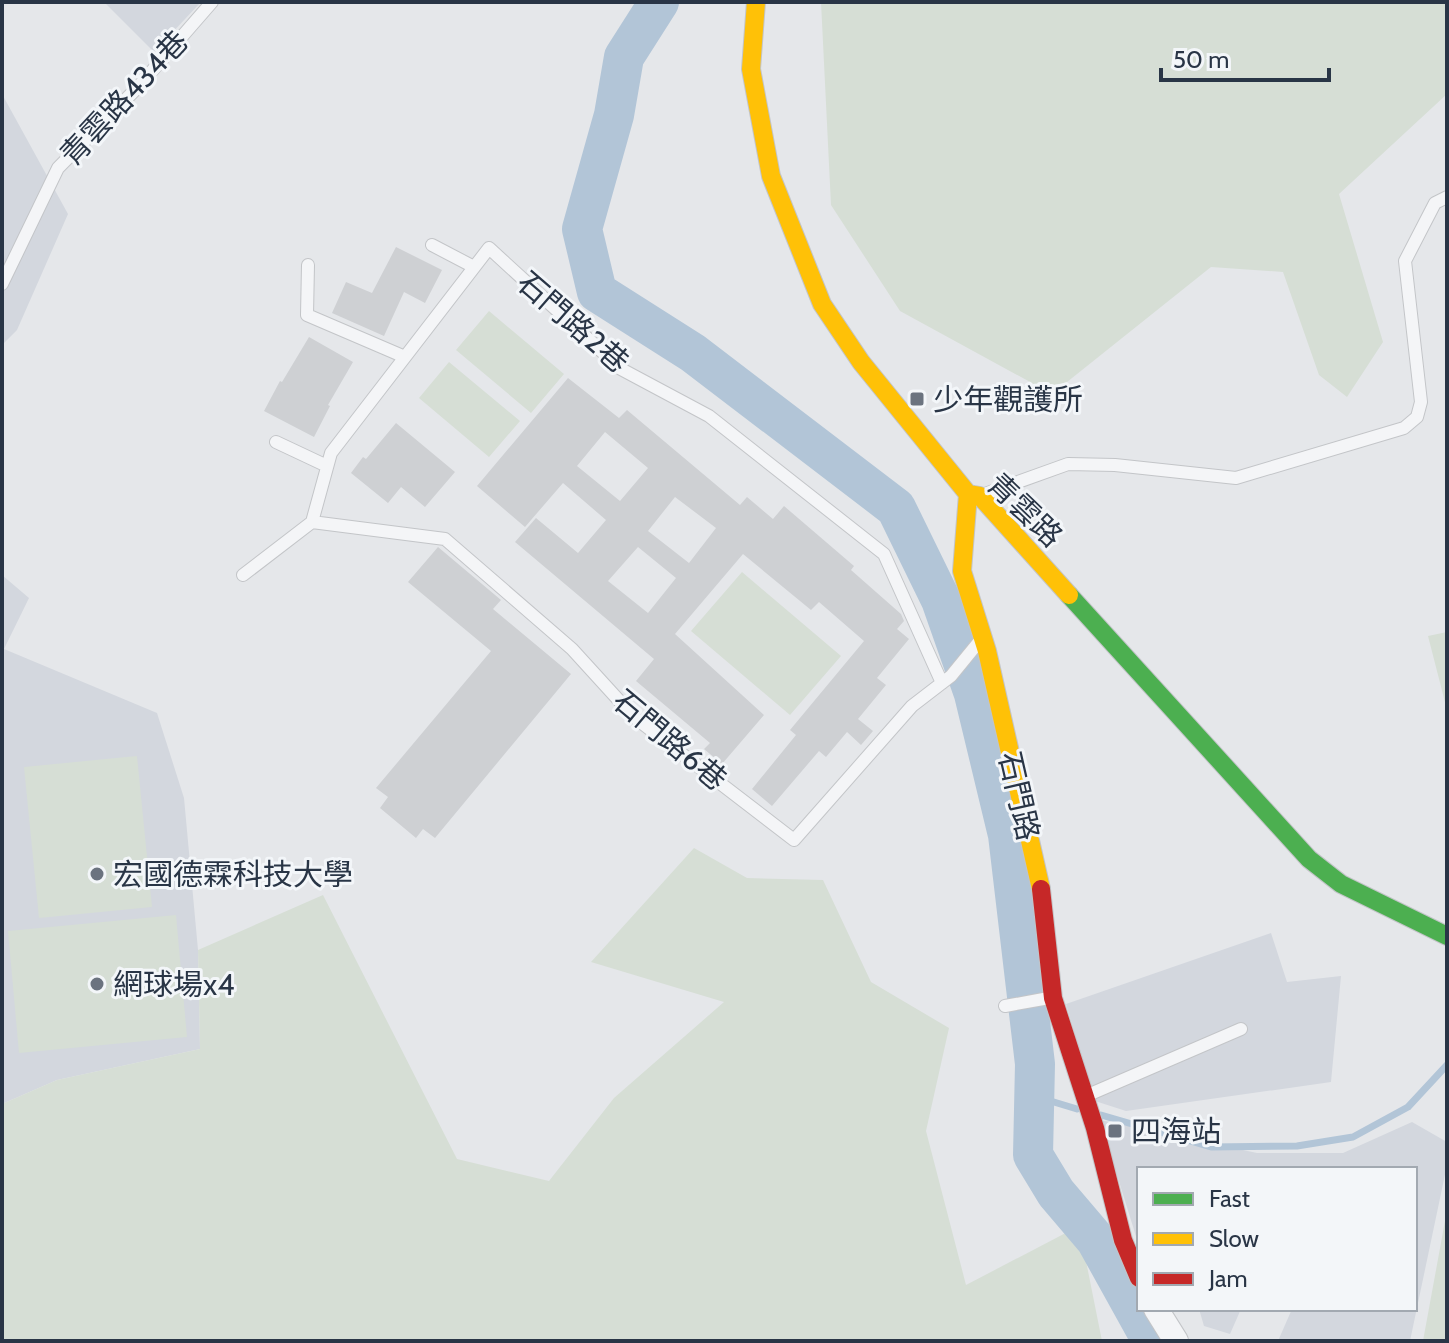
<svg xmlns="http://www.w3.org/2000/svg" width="1449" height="1343" font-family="Cabin,'Noto Sans TC',sans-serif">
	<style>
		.built { fill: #d3d7de }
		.green { fill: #d6ded5 }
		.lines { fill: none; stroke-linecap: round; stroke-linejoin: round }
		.stream { stroke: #b2c5d7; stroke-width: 7 }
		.river { stroke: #b2c5d7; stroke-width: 40 }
		.building { fill: #ced0d3; fill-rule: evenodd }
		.lane-casing { stroke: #c3c5c8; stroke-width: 14 }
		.street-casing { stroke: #c3c5c8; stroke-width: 26 }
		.fast-casing { stroke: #c3c5c8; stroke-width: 20 }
		.slow-casing { stroke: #c3c5c8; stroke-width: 20 }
		.jam-casing { stroke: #c3c5c8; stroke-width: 20 }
		.lane { stroke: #f4f5f7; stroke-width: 12 }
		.street { stroke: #f4f5f7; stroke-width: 24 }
		.fast { stroke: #4caf50; stroke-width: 18 }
		.slow { stroke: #ffc107; stroke-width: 18 }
		.jam { stroke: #c62828; stroke-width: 18 }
		.poi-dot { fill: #6b737f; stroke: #f3f6f9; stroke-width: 3 }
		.labels { text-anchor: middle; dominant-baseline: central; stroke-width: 6; stroke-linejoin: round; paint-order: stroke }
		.street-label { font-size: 30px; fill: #293546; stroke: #f3f6f9 }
		.poi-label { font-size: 30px; fill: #293546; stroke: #f3f6f9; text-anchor: start }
	</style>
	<rect width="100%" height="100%" fill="#e5e7ea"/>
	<path class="built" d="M104 2H201L154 52Z
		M2 94 68 214 17 330 2 345Z
		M2 575 29 598 4 649 157 713 184 798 198 950 200 1049 57 1080 2 1104Z
		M1271 933 1287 982 1341 976 1331 1082 1126 1111 1095 1101 1066 1004Z
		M1100 1120 1257 1153H1343L1412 1122 1447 1142V1165L1410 1341H1278L1292 1309H1415V1169H1139V1246Z
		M1199 1309H1241L1230 1334 1204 1326Z"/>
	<path class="green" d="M821 2H1447V94L1339 194 1383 342 1347 397 1319 375 1283 272 1211 267 1052 394 900 311 831 205Z
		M489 311 564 374 531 413 456 350Z
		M449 362 520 421 489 457 419 398Z
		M742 572 841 656 790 715 691 631Z
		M1447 632V710L1428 636Z
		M137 756 152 907 39 918 24 767Z
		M694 848 747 878 823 880 871 982 949 1028 926 1131 966 1285 1079 1226 1102 1341H2V1104L57 1080 200 1049 198 950 323 895 457 1159 549 1181 614 1098 724 1002 591 962Z
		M176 915 187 1037 19 1053 8 931Z
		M1447 1210V1341H1423Z"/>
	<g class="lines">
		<path class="stream" d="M1034 1096 1077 1109
			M1101 1115 1211 1147 1297 1146 1353 1137 1408 1107 1447 1065"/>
		<path class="river" d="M659 2 624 57 614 115 582 229 597 292 693 353 896 508 941 600 974 694 1008 835 1035 1064 1033 1155 1056 1193 1096 1240 1152 1341"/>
	</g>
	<path class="building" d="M396 247 442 270 425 303 404 292 384 336 332 313 346 282 372 293Z
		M309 337 353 362 328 405 330 406 314 437 264 411 280 381 282 382Z
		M568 378 619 418 627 410 740 505 747 497 773 519 784 506 854 566 851 570 901 614 904 621 897 629 909 639 877 678 886 685 858 719 873 731 861 745 847 732 826 757 819 751 772 806 752 789 796 735 790 730 864 641 819 602 811 610 743 554 675 634 764 715 722 764 704 749 710 743 636 681 654 659 515 542 536 518 578 553 606 520 563 483 525 527 477 486ZM605 432 648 468 620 501 577 466ZM675 497 716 528 689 563 648 531ZM638 547 676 578 648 613 608 581Z
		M396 423 455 472 425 507 401 487 388 503 351 473 363 457 366 459Z
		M438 547 501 600 493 609 571 674 435 838 423 829 416 838 380 808 388 797 376 788 491 651 408 582Z"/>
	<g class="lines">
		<defs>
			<path id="lane" d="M432 245 474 267
				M308 265 307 315 405 357
				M2 284 58 168 138 87 212 2
				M276 442 327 466
				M982 495 1068 464 1115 465 1236 478 1404 428 1417 417 1421 402 1405 261 1435 203 1447 197
				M312 522 445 539 572 649 634 717 794 840 912 706 951 676 978 643
				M243 575 312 522 331 453 489 248 621 369 709 416 884 554 942 683
				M1005 1006 1049 998
				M1088 1095 1241 1029"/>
			<path id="street" d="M1156 1309 1176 1341"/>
			<path id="fast" d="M1069 595 1309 859 1341 884 1447 936"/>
			<path id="slow" d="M756 2 751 69 771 176 822 304 861 362 968 494 980 496 1069 595
				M968 494 962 571 987 651 1041 889"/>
			<path id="jam" d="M1041 889 1053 998 1095 1128 1123 1240 1139 1278"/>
		</defs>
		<use href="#lane" class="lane-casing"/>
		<use href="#street" class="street-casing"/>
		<use href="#fast" class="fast-casing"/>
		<use href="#slow" class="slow-casing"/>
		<use href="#jam" class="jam-casing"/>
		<use href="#lane" class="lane"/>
		<use href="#street" class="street"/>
		<use href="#fast" class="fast"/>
		<use href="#slow" class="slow"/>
		<use href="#jam" class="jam"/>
	</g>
	<g class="poi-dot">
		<rect x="909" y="391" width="16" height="16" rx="4"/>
		<circle cx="97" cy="874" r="8"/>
		<circle cx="97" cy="984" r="8"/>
		<rect x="1107" y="1123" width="16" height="16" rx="4"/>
	</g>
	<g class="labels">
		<g class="street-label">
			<text transform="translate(124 98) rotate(-47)">青雲路434巷</text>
			<text transform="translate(573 322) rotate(41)">石門路2巷</text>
			<text transform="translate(1025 510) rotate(44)">青雲路</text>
			<text transform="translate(670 740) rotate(40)">石門路6巷</text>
			<text transform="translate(1019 796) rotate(77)">石門路</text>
		</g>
		<g class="poi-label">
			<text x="933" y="399">少年觀護所</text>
			<text x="113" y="874">宏國德霖科技大學</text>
			<text x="113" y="984">網球場x4</text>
			<text x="1131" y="1131">四海站</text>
		</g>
	</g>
	<rect width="1449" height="1343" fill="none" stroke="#293546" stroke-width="8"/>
	<rect x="1137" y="1167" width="280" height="144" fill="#f3f6f9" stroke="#a2a9b1" stroke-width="2"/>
	<rect x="1153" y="1193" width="40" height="12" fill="#4caf50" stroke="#a2a9b1" stroke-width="2"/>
	<text x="1209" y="1207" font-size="24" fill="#293546">Fast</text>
	<rect x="1153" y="1233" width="40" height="12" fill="#ffc107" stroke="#a2a9b1" stroke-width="2"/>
	<text x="1209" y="1247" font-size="24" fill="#293546">Slow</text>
	<rect x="1153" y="1273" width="40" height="12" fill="#c62828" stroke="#a2a9b1" stroke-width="2"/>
	<text x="1209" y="1287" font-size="24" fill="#293546">Jam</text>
	<path d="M1161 68v12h168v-12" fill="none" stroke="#293546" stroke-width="4"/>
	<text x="1173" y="68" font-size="24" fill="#293546" stroke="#f3f6f9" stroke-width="6" paint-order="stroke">50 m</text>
</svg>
